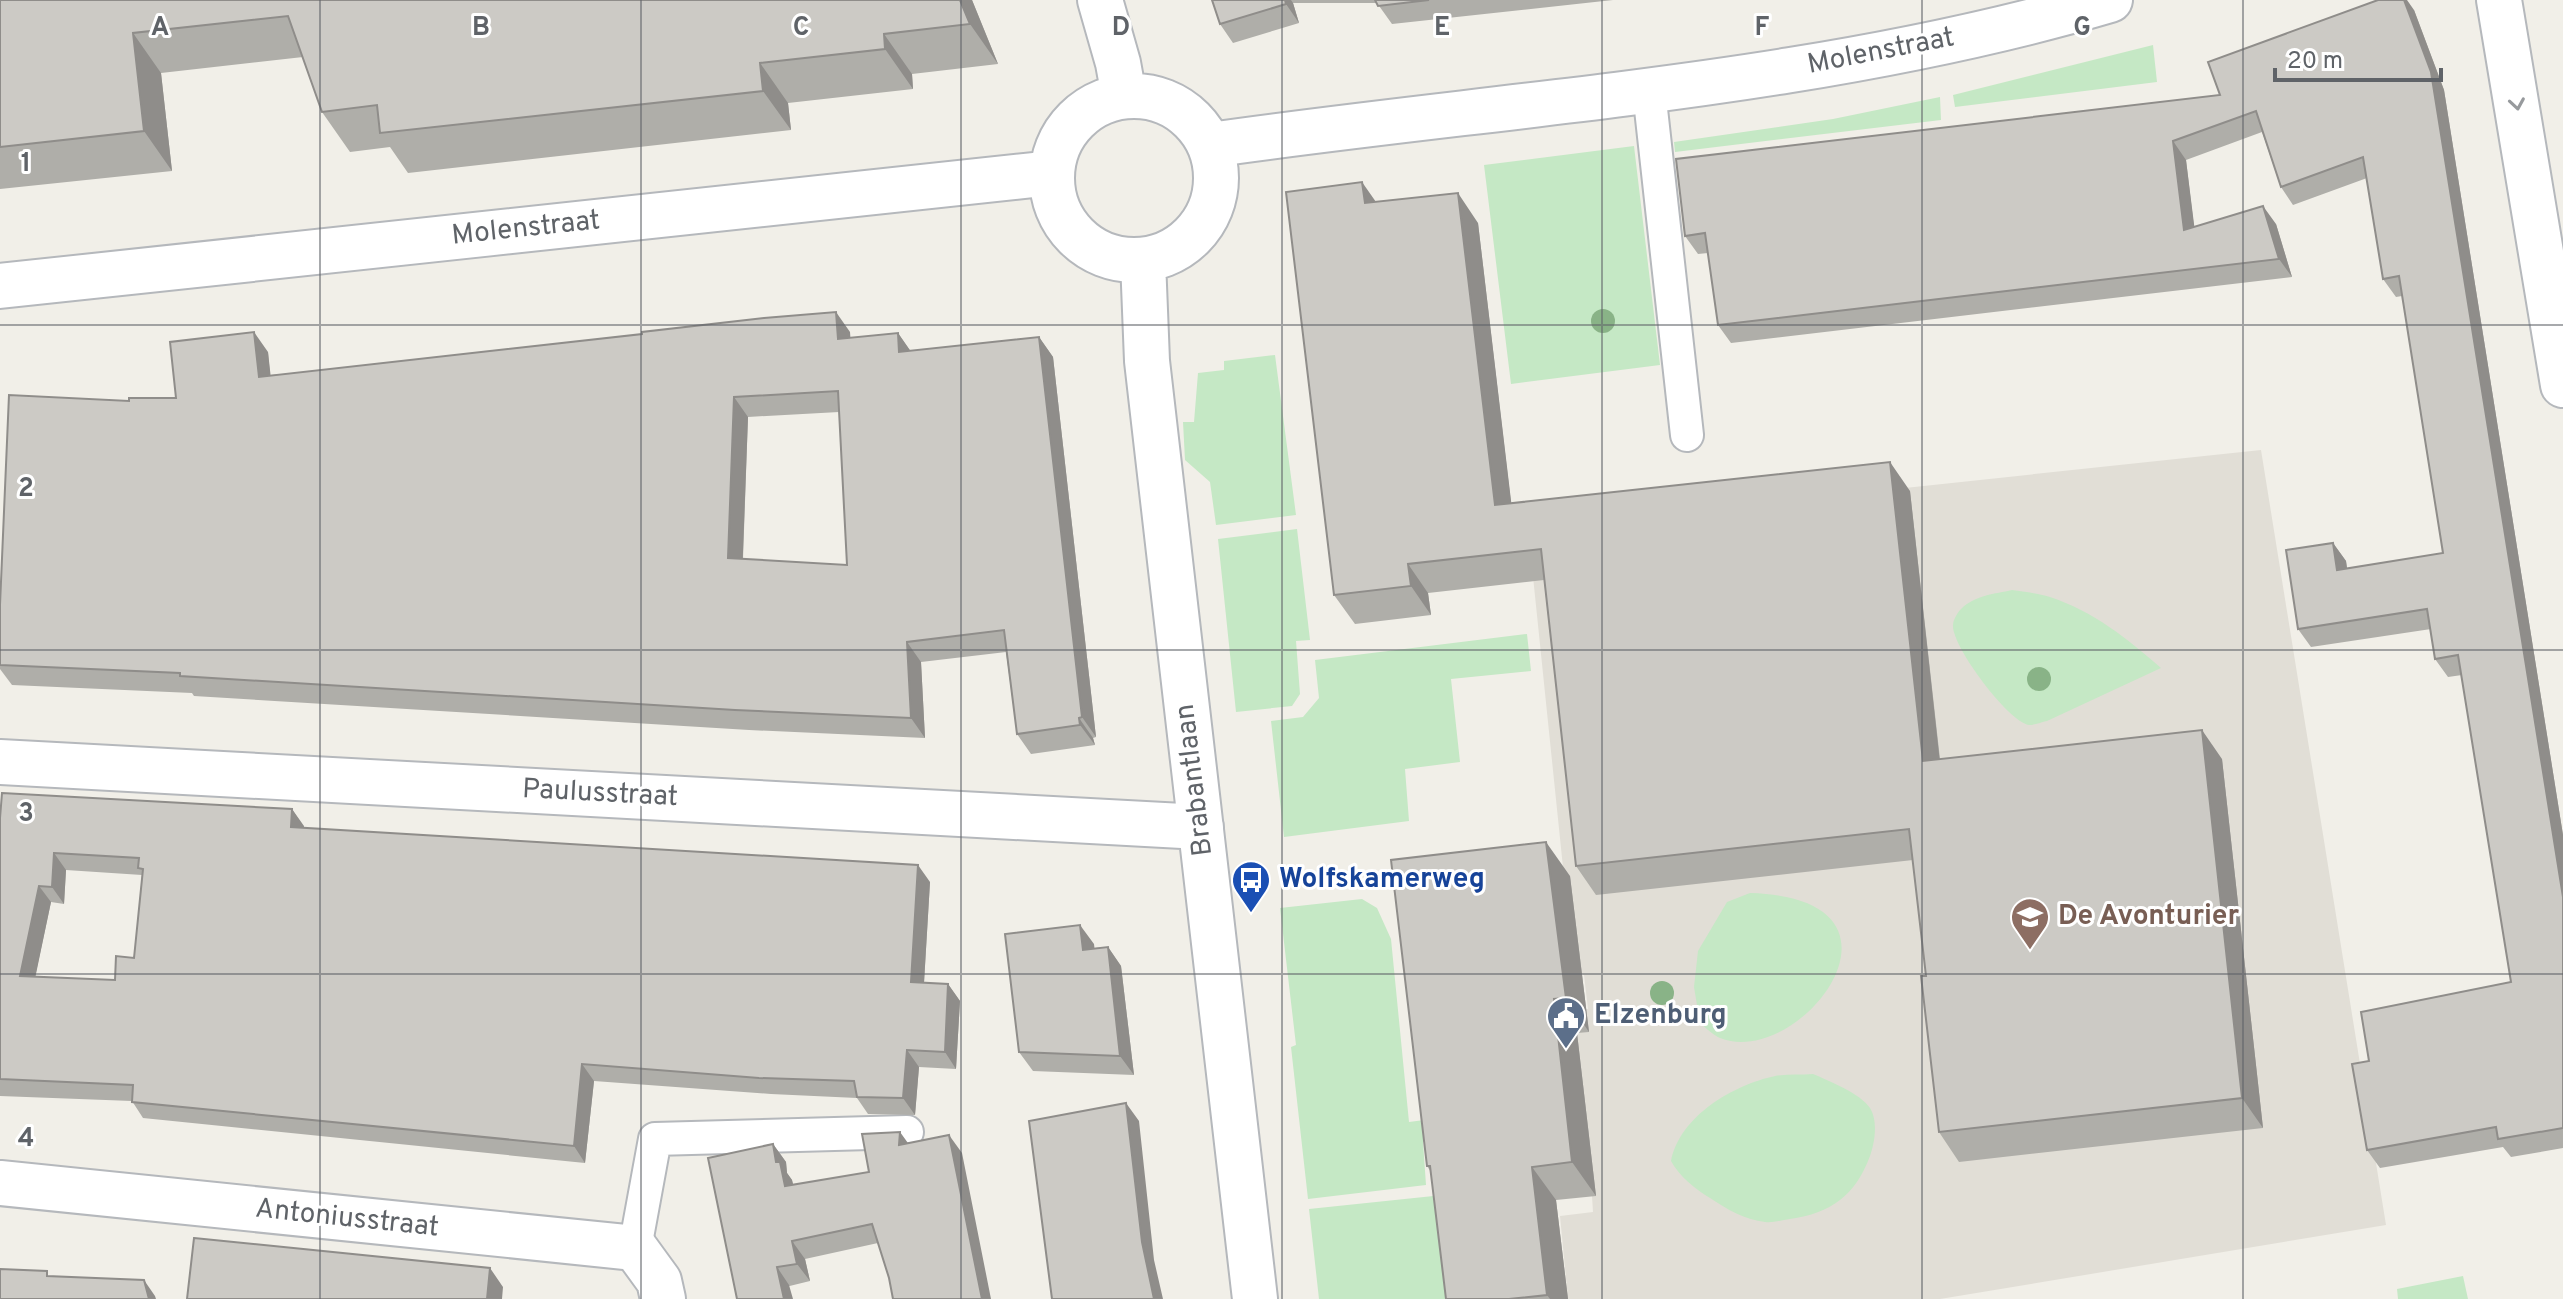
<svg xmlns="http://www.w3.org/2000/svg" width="2563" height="1299" font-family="Overpass,sans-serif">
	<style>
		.education { fill: #e1ded6 }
		.green { fill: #c5e8c5 }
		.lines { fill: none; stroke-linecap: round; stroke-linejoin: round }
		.lane-casing { stroke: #b5b8bc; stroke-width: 36 }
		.street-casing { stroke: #b5b8bc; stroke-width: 48 }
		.lane { stroke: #fff; stroke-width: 32 }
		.street { stroke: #fff; stroke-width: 44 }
		.tree { fill: #89b387 }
		.wall { fill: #afaea9; fill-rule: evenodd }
		.shaded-wall { fill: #8f8d8a }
		.building { fill: #cccac5; stroke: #8f8d8a; stroke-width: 2; fill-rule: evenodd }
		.oneway { stroke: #979a9d }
		.grid { fill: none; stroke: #5f6368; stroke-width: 2; stroke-opacity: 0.55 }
		.labels { text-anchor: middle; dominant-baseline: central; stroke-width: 6; stroke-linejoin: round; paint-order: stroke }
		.street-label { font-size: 28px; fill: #5f6368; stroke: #fff }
		.transit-label { font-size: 28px; font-weight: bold; fill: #164399; stroke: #fff; text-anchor: start }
		.education-label { font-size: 28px; font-weight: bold; fill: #785e54; stroke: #fff; text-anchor: start }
		.service-label { font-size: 28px; font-weight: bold; fill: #4e5e75; stroke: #fff; text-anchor: start }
		.grid-label { font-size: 26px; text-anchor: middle; font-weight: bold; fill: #5f6368; stroke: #fff; stroke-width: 6; stroke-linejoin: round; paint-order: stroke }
	</style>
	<rect width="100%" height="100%" fill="#f1efe8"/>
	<path class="education" d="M2261 450 2386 1225 1940 1299H1568L1560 1216 1593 1212 1590 1165 1573 1011 1588 1009 1584 975 1574 974 1528 528Z"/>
	<path class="green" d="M2153 45 2157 82 1955 107 1953 95Z
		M1940 97 1941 120 1675 152 1674 142 1833 119Z
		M1634 146 1660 365 1511 384 1484 165Z
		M1275 355 1296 515 1216 525 1210 482 1185 460 1183 422H1194L1198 373 1224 370V361Z
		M1297 529 1310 640 1296 641 1300 694 1292 706 1236 712 1218 539Z
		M2012 590C2024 592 2038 593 2050 597 2093 611 2128 639 2161 668L2047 721C2042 722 2035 725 2029 725 2008 722 1951 645 1953 625 1953 620 1958 612 1961 609 1975 595 1995 594 2012 590Z
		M1527 634 1531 671 1451 679 1460 762 1405 769 1409 821 1284 837 1271 721 1303 717 1319 698 1315 660Z
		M1750 893C1932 898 1800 1070 1720 1038 1713 1035 1706 1028 1700 1023L1694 987 1698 951 1727 902Z
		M1362 899 1377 908 1391 939 1409 1122 1432 1119 1433 1140 1423 1142 1426 1185 1308 1199 1291 1047 1296 1045 1280 908Z
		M1813 1074C1829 1081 1860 1093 1870 1108 1878 1121 1875 1142 1870 1156 1855 1196 1831 1213 1790 1219 1782 1220 1773 1223 1765 1222 1746 1220 1726 1209 1710 1198 1695 1189 1679 1176 1671 1161 1680 1116 1733 1085 1775 1076 1787 1074 1801 1075 1813 1074Z
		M1443 1195 1456 1299H1319L1309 1209Z
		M2463 1276 2468 1299H2398L2397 1289Z"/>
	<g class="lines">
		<defs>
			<path id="lane" d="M1649 91 1687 435
				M635 1248 655 1139 907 1132"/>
			<path id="street" d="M1100 0 1118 63 1124 96
				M2499 0 2563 385
				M1052 178a82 82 0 1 1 164 0a82 82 0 1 1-164 0Z
				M1210 145C1511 102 1818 86 2110 0
				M1143 260 1147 361 1255 1299
				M0 286 1052 173
				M0 762 1201 827
				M0 1183 635 1248 659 1281 663 1299"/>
		</defs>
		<use href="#lane" class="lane-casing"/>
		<use href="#street" class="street-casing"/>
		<use href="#lane" class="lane"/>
		<use href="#street" class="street"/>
	</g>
	<g class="tree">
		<circle cx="1603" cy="321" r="12"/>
		<circle cx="2039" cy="679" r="12"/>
		<circle cx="1662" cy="993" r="12"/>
	</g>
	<path class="wall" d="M0 0H972L998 64 912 74 913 89 788 103 791 130 408 173 390 147 350 152 322 112 303 57 161 73 172 171 0 189Z
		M1212 0H1613L1392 24 1377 3H1293L1299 23 1233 43 1220 24Z
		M2414 10 2444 90 2563 835V1148L2511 1157 2503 1147 2380 1168 2367 1150 2369 1061 2511 982 2462 675 2448 677 2435 659 2431 629 2311 647 2298 629 2333 543 2346 561 2347 569 2443 553 2402 296 2396 297 2383 279 2367 178 2293 205 2281 187 2262 132 2186 160 2194 227 2276 224 2292 277 1731 343 1718 325 1708 253 1698 254 1685 236 2220 95Z
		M1376 202 1478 223 1511 503 1910 491 1940 759H2222L2263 1128 1959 1162 1939 1132 1926 976 1913 860 1596 895 1576 866 1544 580 1428 593 1431 615 1355 624 1334 595Z
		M850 332V338L898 333 910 351 1039 337 1053 357 1096 737 1093 738 1095 745 1031 754 1017 734 1006 652 921 662 925 738 749 730 194 696 192 693 12 685 0 669V605L129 401 176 398 268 352 270 375ZM839 412 847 565 743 559 748 417Z
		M292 809 304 828 930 882 924 983 948 984 960 1001 956 1069 919 1067 915 1115 868 1114 857 1098 771 1094 594 1081 585 1163 143 1118 132 1101 0 1096V818ZM66 870 142 875 134 958 115 980 35 977 51 902 64 904Z
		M1570 876 1589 1032 1577 1033 1596 1196 1556 1200 1568 1299H1446L1431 1172 1427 1166Z
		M1094 944V948L1108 947 1121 966 1134 1075 1033 1071 1019 1052Z
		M908 1143 962 1153 889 1278 878 1243 805 1259 810 1281 737 1299 773 1144 786 1162 787 1173 792 1180 793 1185 869 1172Z"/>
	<path class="shaded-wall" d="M960 0H972L998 64 970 24Z
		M1285 0H1291L1293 3 1299 23 1286 4Z
		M2404 0H2407L2414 10 2444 90 2563 835V897Z
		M133 33 161 73 172 171 144 131Z
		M884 34 912 74 913 89 885 49Z
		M760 63 788 103 791 130 763 91Z
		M2173 141 2186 160 2197 248 2184 230Z
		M1362 182 1383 212 1365 203Z
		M1458 193 1478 223 1515 534 1495 505Z
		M2263 206 2276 224 2292 277 2279 259Z
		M836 312 850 332 852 359 838 339Z
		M254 332 268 352 273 397 259 377Z
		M898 333 912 353 899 352Z
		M1039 337 1053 357 1096 737 1082 717Z
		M734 397 748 417 742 578 728 558Z
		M1890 462 1910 491 1943 790 1923 761Z
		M2333 543 2346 561 2350 589 2337 570Z
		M1408 564 1428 593 1431 615 1411 586Z
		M907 642 921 662 925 738 911 718Z
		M1079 718 1093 738 1095 745 1080 725Z
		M2202 730 2222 759 2263 1128 2242 1098Z
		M292 809 304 826 303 844 291 827Z
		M1546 842 1570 876 1589 1032 1566 998Z
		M54 853 66 870 64 904 52 887Z
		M918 865 930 882 923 999 911 982Z
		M39 886 51 902 32 993 20 976Z
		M1080 925 1094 944 1097 969 1083 950Z
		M1108 947 1121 966 1134 1075 1120 1056Z
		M948 984 960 1001 956 1069 945 1052Z
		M1554 999 1577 1033 1596 1196 1572 1162Z
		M907 1050 919 1067 915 1115 903 1098Z
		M582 1064 594 1081 585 1163 574 1146Z
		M1126 1103 1139 1121 1154 1260 1163 1299H1154L1142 1242Z
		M900 1132 913 1150 899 1145Z
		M949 1135 962 1153 991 1299H982Z
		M773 1144 786 1162 787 1173 792 1180 798 1204 785 1186 776 1162Z
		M1532 1167 1556 1200 1568 1299H1550L1547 1295Z
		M792 1241 805 1259 810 1281 797 1264Z
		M777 1267 789 1285 793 1299H784Z
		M490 1268 503 1287 502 1299H487Z
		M144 1280 155 1296 156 1299H149Z"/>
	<path class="building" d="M0 0H960L970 24 884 34 885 49 760 63 763 91 380 133 377 105 322 112 288 16 133 33 144 131 0 147Z
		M1212 0H1285L1286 4 1220 24Z
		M1375 0H1429L1378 6Z
		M2378 0H2404L2431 72 2563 897V1128L2498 1139 2496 1127 2367 1150 2352 1064 2369 1061 2361 1012 2511 982 2458 655 2435 659 2427 609 2298 629 2286 550 2333 543 2337 570 2443 553 2399 276 2383 279 2363 157 2281 187 2256 111 2173 141 2184 230 2263 206 2279 259 1718 325 1705 233 1685 236 1676 159 2220 95 2208 62Z
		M1362 182 1365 203 1458 193 1495 505 1890 462 1923 761 2202 730 2242 1098 1939 1132 1921 976H1926L1909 829 1576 866 1541 549 1408 564 1411 586 1334 595 1286 192Z
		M836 312 838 339 898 333 899 352 1039 337 1082 717 1079 718 1080 725 1017 734 1004 630 907 642 911 718 735 710 180 676V673L0 665V605L9 395 129 401V398H176L170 342 254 332 259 377 642 334V332L764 318ZM838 391 847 565 728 558 734 397Z
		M2 793 292 809 291 827 918 865 911 982 948 984 945 1052 907 1050 903 1098 857 1097 854 1081 759 1078 582 1064 574 1146 132 1102 133 1085 0 1079V818ZM54 853 139 858 138 868 143 869 134 958 116 956 115 980 20 976 39 886 52 887Z
		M1546 842 1566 998 1554 999 1572 1162 1532 1167 1547 1295 1509 1299H1446L1430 1166H1427L1391 860Z
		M1080 925 1083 950 1108 947 1120 1056 1019 1052 1005 934Z
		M1126 1103 1142 1242 1154 1299H1052L1029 1121Z
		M900 1132 899 1145 949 1135 982 1299H893L889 1278 872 1224 792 1241 797 1264 777 1267 784 1299H737L708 1158 773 1144 776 1162H780L785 1186 869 1172 862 1134Z
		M194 1238 490 1268 487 1299H187Z
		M0 1269 47 1271V1276L144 1280 149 1299H0Z"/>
	<defs><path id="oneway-chevron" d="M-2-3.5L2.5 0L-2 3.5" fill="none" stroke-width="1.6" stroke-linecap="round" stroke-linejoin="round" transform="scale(2)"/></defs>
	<use class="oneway" href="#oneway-chevron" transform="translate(2517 104) rotate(81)"/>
	<path class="grid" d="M320 0V1299M641 0V1299M961 0V1299M1282 0V1299M1602 0V1299M1922 0V1299M2243 0V1299M0 325H2563M0 650H2563M0 974H2563"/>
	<defs>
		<symbol id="bus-pin" viewBox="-11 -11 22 30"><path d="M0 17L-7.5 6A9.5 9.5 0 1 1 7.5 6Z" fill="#1a4fb4" stroke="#fff"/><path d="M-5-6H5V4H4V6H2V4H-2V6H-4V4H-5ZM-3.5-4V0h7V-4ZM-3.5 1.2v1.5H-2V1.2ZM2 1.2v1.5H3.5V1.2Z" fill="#fff"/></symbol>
		<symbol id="school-pin" viewBox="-11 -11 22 30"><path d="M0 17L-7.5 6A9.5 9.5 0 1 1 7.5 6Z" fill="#8d6e63" stroke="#fff"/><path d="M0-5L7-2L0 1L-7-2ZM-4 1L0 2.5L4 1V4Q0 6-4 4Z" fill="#fff"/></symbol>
		<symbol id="civic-pin" viewBox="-11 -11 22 30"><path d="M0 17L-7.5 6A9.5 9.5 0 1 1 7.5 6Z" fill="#5c6f8a" stroke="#fff"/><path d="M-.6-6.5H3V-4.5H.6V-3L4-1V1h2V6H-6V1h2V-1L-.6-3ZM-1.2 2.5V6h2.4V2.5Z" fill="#fff"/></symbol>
	</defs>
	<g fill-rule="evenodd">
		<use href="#bus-pin" x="1229" y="858" width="44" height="60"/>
		<use href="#school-pin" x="2008" y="895" width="44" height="60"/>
		<use href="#civic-pin" x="1544" y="994" width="44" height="60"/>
	</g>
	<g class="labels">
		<g class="street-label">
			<text transform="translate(1881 52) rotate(-11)">Molenstraat</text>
			<text transform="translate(526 229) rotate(-6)">Molenstraat</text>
			<text transform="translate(1195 780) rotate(-97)">Brabantlaan</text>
			<text transform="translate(600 794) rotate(3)">Paulusstraat</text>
			<text transform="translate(347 1219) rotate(6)">Antoniusstraat</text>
		</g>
		<g class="transit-label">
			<text x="1279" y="880">Wolfskamerweg</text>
		</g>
		<g class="education-label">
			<text x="2058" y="917">De Avonturier</text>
		</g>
		<g class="service-label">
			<text x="1594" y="1016">Elzenburg</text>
		</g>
	</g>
	<g class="grid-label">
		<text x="160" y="35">A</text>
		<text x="481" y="35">B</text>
		<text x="801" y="35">C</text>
		<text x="1121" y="35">D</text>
		<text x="1442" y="35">E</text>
		<text x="1762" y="35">F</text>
		<text x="2082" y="35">G</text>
		<text x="26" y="171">1</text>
		<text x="26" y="496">2</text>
		<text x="26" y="821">3</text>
		<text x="26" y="1146">4</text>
	</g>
	<path d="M2275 68v12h166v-12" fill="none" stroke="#5f6368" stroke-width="4"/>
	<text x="2287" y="68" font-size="24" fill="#5f6368" stroke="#ffffff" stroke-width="6" paint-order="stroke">20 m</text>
</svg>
